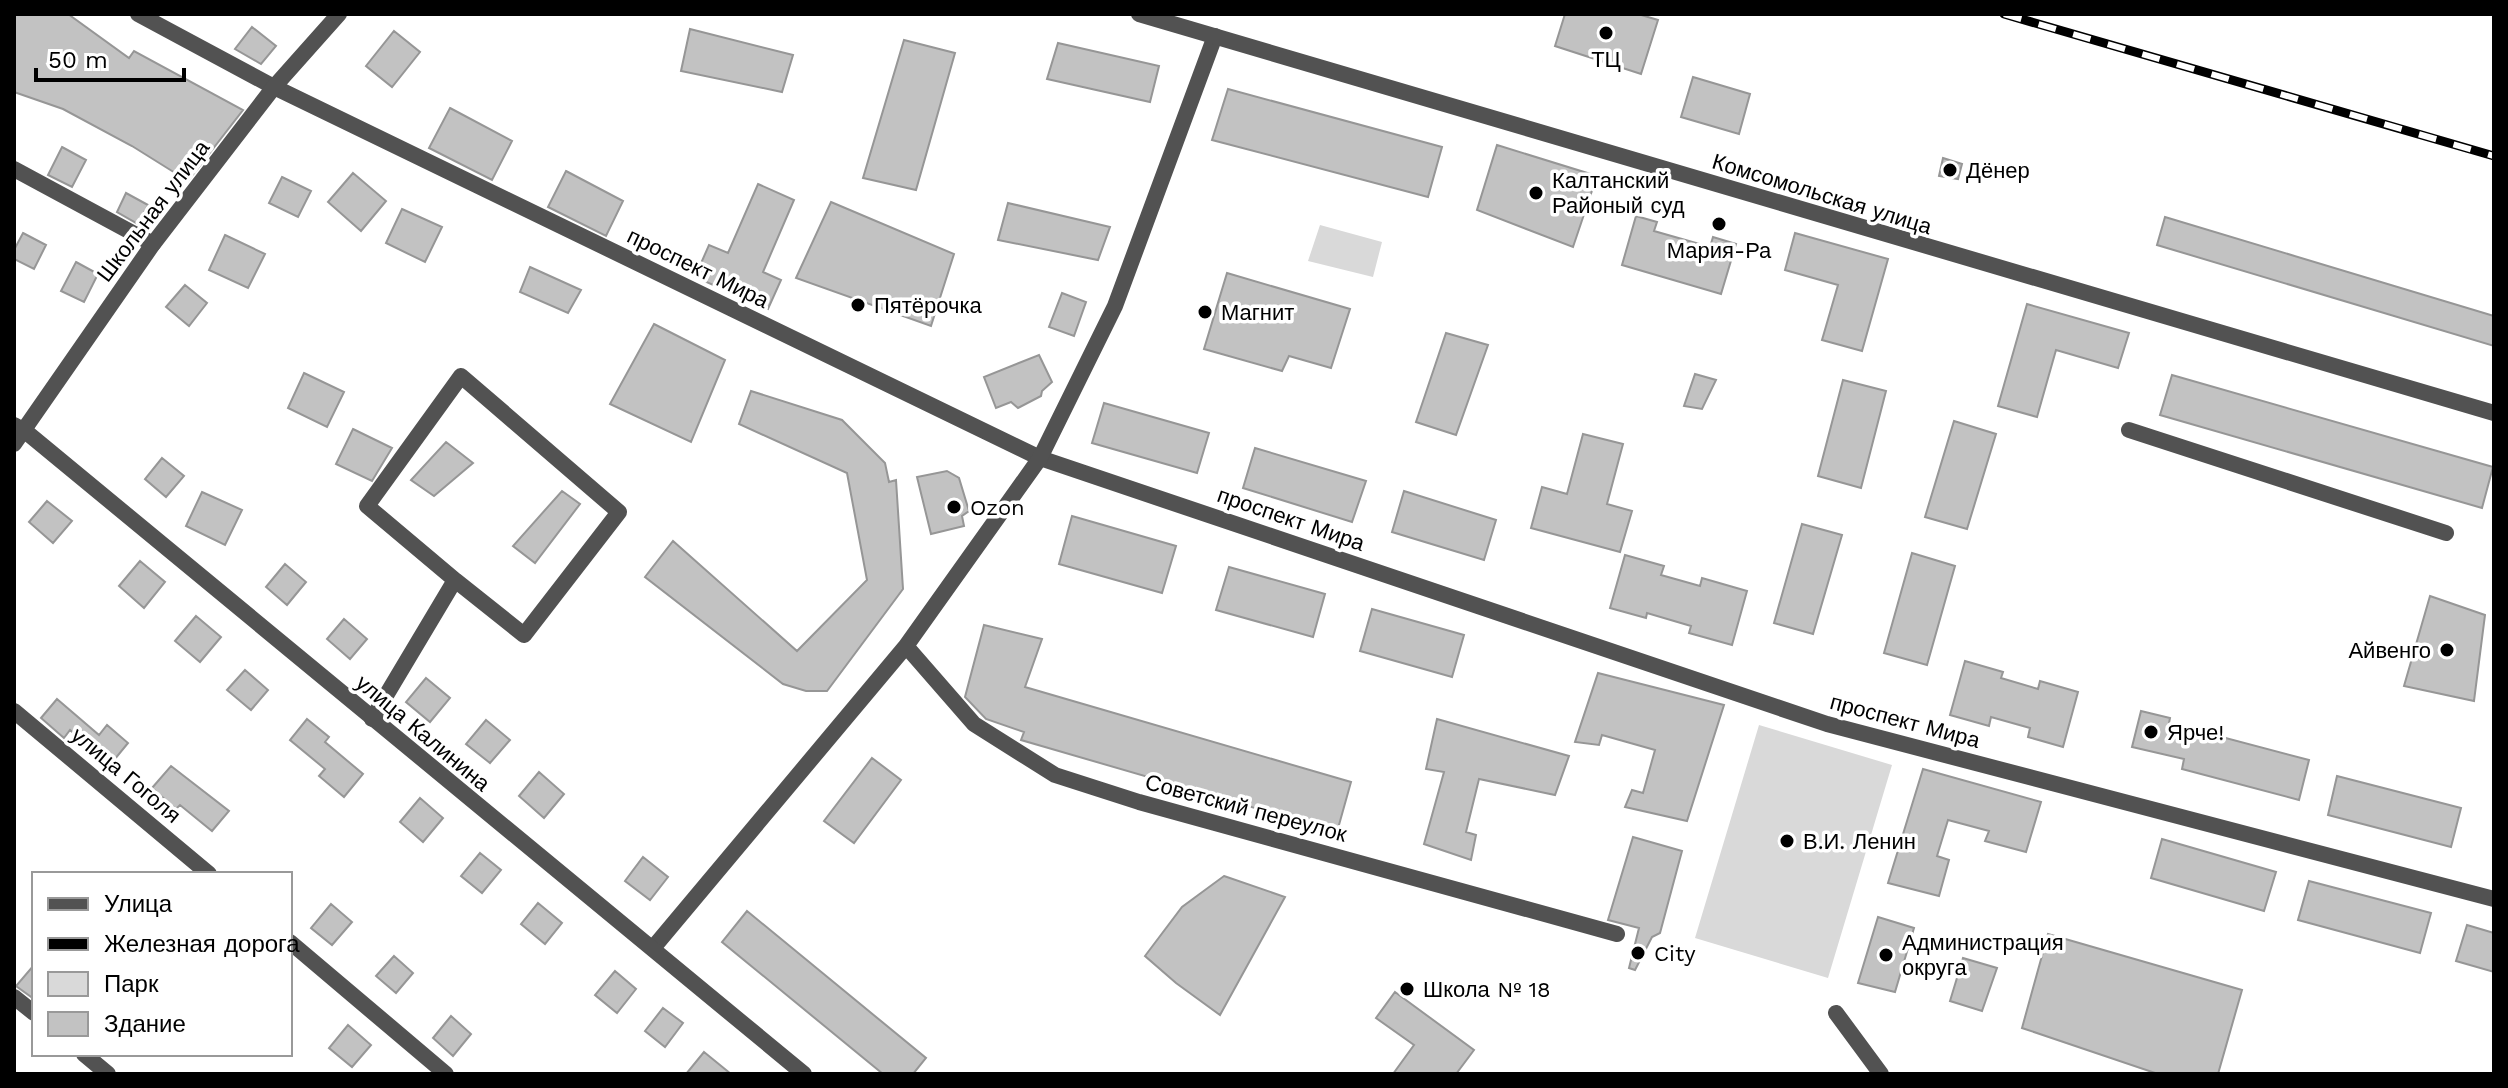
<svg xmlns="http://www.w3.org/2000/svg" width="2508" height="1088" font-family="'Work Sans',sans-serif">
	<style>
		.green { fill: #d9d9d9 }
		.building { fill: #c2c2c2; stroke: #969696; stroke-width: 2 }
		.lines { fill: none; stroke-linecap: round; stroke-linejoin: round }
		.pedestrian { stroke: #525252; stroke-width: 16 }
		.minor { stroke: #525252; stroke-width: 16 }
		.tertiary { stroke: #525252; stroke-width: 16 }
		.rail-casing { stroke: #000; stroke-width: 9 }
		.rail { stroke: #fff; stroke-width: 6; stroke-dasharray: 18; stroke-linecap: butt }
		.poi-dot { fill: #000; stroke: #fff; stroke-width: 3 }
		.labels { text-anchor: middle; dominant-baseline: central; stroke-width: 7; stroke-linejoin: round; paint-order: stroke }
		.poi-label { font-size: 22px; fill: #000; stroke: #fff; text-anchor: start }
		.street-label { font-size: 22px; fill: #000; stroke: #fff }
	</style>
	<rect width="100%" height="100%" fill="#fff"/>
	<path class="green" d="M1320 225 1382 242 1373 277 1308 261Z
		M1759 725 1892 765 1828 978 1695 938Z"/>
	<path class="building" d="M14 14H68L129 58 134 51 243 110 188 181 132 146 63 109 14 92Z
		M1565 14H1638L1658 20 1641 74 1555 46Z
		M252 27 276 46 261 64 235 49Z
		M690 29 793 55 782 92 681 71Z
		M394 31 420 52 392 87 366 66Z
		M904 40 955 53 916 190 863 178Z
		M1058 43 1159 66 1150 102 1047 79Z
		M1693 77 1750 94 1739 134 1681 117Z
		M1228 89 1442 147 1428 197 1212 140Z
		M450 108 512 141 492 180 429 148Z
		M1497 145 1597 176 1573 247 1477 210Z
		M62 147 86 160 72 187 48 175Z
		M1943 158 1962 164 1958 179 1939 176Z
		M566 171 623 201 606 236 548 207Z
		M353 173 386 201 361 231 328 202Z
		M282 177 311 191 298 217 269 203Z
		M758 184 794 200 763 272 781 280 768 309 695 277 709 245 728 253Z
		M126 193 148 205 138 224 117 212Z
		M831 202 954 254 931 326 796 278Z
		M1008 203 1110 227 1098 260 998 240Z
		M402 209 442 227 425 262 386 243Z
		M1636 216 1657 222 1654 231 1710 247 1713 237 1736 244 1721 294 1622 265Z
		M2165 217 2494 316V346L2157 245Z
		M23 233 46 245 34 269 14 259V250Z
		M1795 233 1888 259 1862 351 1822 340 1838 285 1785 270Z
		M225 235 265 254 248 288 209 270Z
		M76 262 98 274 84 302 61 291Z
		M530 267 581 290 568 313 520 292Z
		M1227 273 1350 309 1331 368 1289 356 1282 371 1204 349Z
		M185 285 207 303 189 326 166 307Z
		M1062 293 1086 302 1074 336 1049 327Z
		M2027 304 2129 333 2118 368 2056 350 2037 417 1998 406Z
		M654 324 725 360 691 442 610 404Z
		M1446 333 1488 345 1456 435 1416 422Z
		M1039 355 1052 382 1042 391 1041 396 1018 408 1011 402 996 408 984 377Z
		M304 373 344 392 327 427 288 408Z
		M1695 374 1716 380 1702 409 1684 406Z
		M2172 375 2493 467 2482 508 2160 415Z
		M1843 380 1886 391 1861 488 1818 476Z
		M751 391 842 420 885 463 889 482 896 480 903 589 827 691H806L783 684 645 577 673 541 797 651 867 580 847 473 739 424Z
		M1104 403 1209 433 1197 473 1092 443Z
		M1954 421 1996 434 1967 529 1925 517Z
		M353 429 392 448 372 481 336 464Z
		M1583 434 1623 444 1607 504 1632 511 1620 552 1531 528 1542 487 1567 494Z
		M446 442 473 463 434 496 411 480Z
		M1255 448 1366 481 1352 522 1243 488Z
		M162 458 184 476 166 497 145 479Z
		M947 471 959 478 969 511 962 516 964 526 931 534 917 477Z
		M562 491 580 504 535 563 513 546Z
		M1404 491 1496 520 1484 560 1392 532Z
		M202 492 242 510 225 545 186 526Z
		M47 501 72 521 53 543 29 522Z
		M1072 516 1176 546 1162 593 1059 564Z
		M1802 524 1842 535 1813 634 1774 623Z
		M1912 553 1955 566 1927 665 1884 653Z
		M1625 555 1664 566 1661 575 1700 586 1702 578 1747 591 1732 645 1689 633 1691 626 1647 613 1646 618 1610 608Z
		M140 561 165 582 144 608 119 586Z
		M285 564 306 582 287 605 266 587Z
		M1229 567 1325 594 1313 637 1216 610Z
		M2430 596 2485 615 2474 701 2404 686Z
		M1372 609 1464 635 1452 677 1360 651Z
		M196 616 221 637 200 662 175 641Z
		M344 619 367 639 350 659 327 639Z
		M984 625 1042 639 1025 687 1351 782 1337 832 1021 740 1024 732 986 719 965 697Z
		M1965 661 2003 672 2001 678 2038 689 2040 681 2078 692 2063 747 2028 737 2030 728 1991 717 1989 726 1950 715Z
		M245 670 268 690 251 710 227 690Z
		M1598 673 1724 705 1687 821 1625 807 1632 790 1643 793 1655 750 1602 735 1599 745 1575 742Z
		M426 678 450 698 430 722 406 702Z
		M57 699 99 735 107 725 128 743 110 765 70 730 64 738 41 718Z
		M2141 711 2170 718 2169 723 2309 760 2299 800 2182 769 2184 759 2132 747Z
		M307 719 329 737 325 742 363 774 344 797 319 776 325 769 290 740Z
		M1437 719 1569 756 1555 795 1479 779 1466 832 1476 835 1471 860 1424 844 1444 772 1426 769Z
		M486 720 510 740 490 763 466 744Z
		M872 758 901 780 854 843 824 821Z
		M171 766 229 811 212 831 180 805 176 809 152 788Z
		M1923 769 2041 802 2026 852 1985 841 1989 831 1948 820 1937 856 1949 860 1939 896 1888 883Z
		M539 772 564 794 544 818 519 796Z
		M2337 776 2461 808 2451 847 2328 815Z
		M420 798 443 818 423 842 400 822Z
		M1633 837 1682 851 1660 933 1652 937 1635 970 1629 968 1639 928 1608 920Z
		M2162 839 2276 872 2264 911 2151 878Z
		M480 853 501 870 482 893 461 876Z
		M643 857 668 877 650 900 625 881Z
		M1224 876 1285 897 1220 1015 1176 983 1145 956 1182 907Z
		M2309 881 2431 913 2420 953 2298 920Z
		M538 903 562 923 545 944 521 924Z
		M331 904 352 922 332 945 311 928Z
		M747 911 926 1058 913 1074H883L722 942Z
		M1878 917 1914 928 1895 992 1858 983Z
		M2467 925 2494 933V972L2456 961Z
		M2048 934 2242 990 2218 1074H2158L2022 1028Z
		M394 956 413 973 396 993 376 976Z
		M1963 958 1997 968 1982 1011 1950 1001Z
		M34 965V999L16 986Z
		M615 971 636 989 617 1013 595 995Z
		M1395 992 1474 1050 1456 1074H1393L1414 1045 1376 1018Z
		M663 1008 683 1023 665 1047 645 1031Z
		M451 1016 471 1034 453 1056 433 1038Z
		M348 1025 371 1045 352 1067 329 1048Z
		M704 1052 731 1074H686Z"/>
	<g class="lines">
		<path class="pedestrian" d="M138 14 274 87 1040 458 1827 724 2494 899"/>
		<path class="minor" d="M14 169 153 244
			M2129 430 2446 533
			M906 646 974 724 1055 775 1139 802 1617 934
			M14 711 209 874
			M372 719 455 580 524 635 619 512 461 376 367 506 455 580
			M290 942 446 1074
			M653 948 906 646 1040 458 1115 306 1215 36
			M14 997 34 1013
			M1836 1013 1881 1074
			M84 1054 108 1074"/>
		<path class="tertiary" d="M1139 14 2494 413
			M14 425 25 431 804 1074
			M14 444 153 244 274 87 339 14"/>
		<defs>
			<path id="rail" d="M2004 14 2494 156"/>
		</defs>
		<use href="#rail" class="rail-casing"/>
		<use href="#rail" class="rail"/>
	</g>
	<g class="poi-dot">
		<circle cx="1606" cy="33" r="8"/>
		<circle cx="1950" cy="170" r="8"/>
		<circle cx="1536" cy="193" r="8"/>
		<circle cx="1719" cy="224" r="8"/>
		<circle cx="858" cy="305" r="8"/>
		<circle cx="1205" cy="312" r="8"/>
		<circle cx="954" cy="507" r="8"/>
		<circle cx="2447" cy="650" r="8"/>
		<circle cx="2151" cy="732" r="8"/>
		<circle cx="1787" cy="841" r="8"/>
		<circle cx="1638" cy="953" r="8"/>
		<circle cx="1886" cy="955" r="8"/>
		<circle cx="1407" cy="989" r="8"/>
	</g>
	<g class="labels">
		<g class="poi-label">
			<text x="1606" y="59" text-anchor="middle">ТЦ</text>
			<text x="1966" y="170">Дёнер</text>
			<text x="1552" y="180">Калтанский<tspan x="1552" dy="25">Районый суд</tspan></text>
			<text x="1719" y="250" text-anchor="middle">Мария-Ра</text>
			<text x="874" y="305">Пятёрочка</text>
			<text x="1221" y="312">Магнит</text>
			<text x="970" y="507">Ozon</text>
			<text x="2431" y="650" text-anchor="end">Айвенго</text>
			<text x="2167" y="732">Ярче!</text>
			<text x="1803" y="841">В.И. Ленин</text>
			<text x="1902" y="942">Администрация<tspan x="1902" dy="25">округа</tspan></text>
			<text x="1654" y="953">City</text>
			<text x="1423" y="989">Школа № 18</text>
		</g>
		<g class="street-label">
			<text transform="translate(1822 194) rotate(17)">Комсомольская улица</text>
			<text transform="translate(153 211) rotate(-53)">Школьная улица</text>
			<text transform="translate(698 268) rotate(26)">проспект Мира</text>
			<text transform="translate(1291 519) rotate(19)">проспект Мира</text>
			<text transform="translate(1905 721) rotate(15)">проспект Мира</text>
			<text transform="translate(423 733) rotate(40)">улица Калинина</text>
			<text transform="translate(126 775) rotate(40)">улица Гоголя</text>
			<text transform="translate(1246 808) rotate(15)">Советский переулок</text>
		</g>
	</g>
	<rect width="2508" height="1088" fill="none" stroke="#000000" stroke-width="32"/>
	<rect x="32" y="872" width="260" height="184" fill="#ffffff" stroke="#999999" stroke-width="2"/>
	<rect x="48" y="898" width="40" height="12" fill="#525252" stroke="#999999" stroke-width="2"/>
	<text x="104" y="912" font-size="24" fill="#000000">Улица</text>
	<rect x="48" y="938" width="40" height="12" fill="#000000" stroke="#999999" stroke-width="2"/>
	<text x="104" y="952" font-size="24" fill="#000000">Железная дорога</text>
	<rect x="48" y="972" width="40" height="24" fill="#d9d9d9" stroke="#999999" stroke-width="2"/>
	<text x="104" y="992" font-size="24" fill="#000000">Парк</text>
	<rect x="48" y="1012" width="40" height="24" fill="#c2c2c2" stroke="#999999" stroke-width="2"/>
	<text x="104" y="1032" font-size="24" fill="#000000">Здание</text>
	<path d="M36 68v12h148v-12" fill="none" stroke="#000000" stroke-width="4"/>
	<text x="48" y="68" font-size="24" fill="#000000" stroke="#ffffff" stroke-width="6" paint-order="stroke">50 m</text>
</svg>
